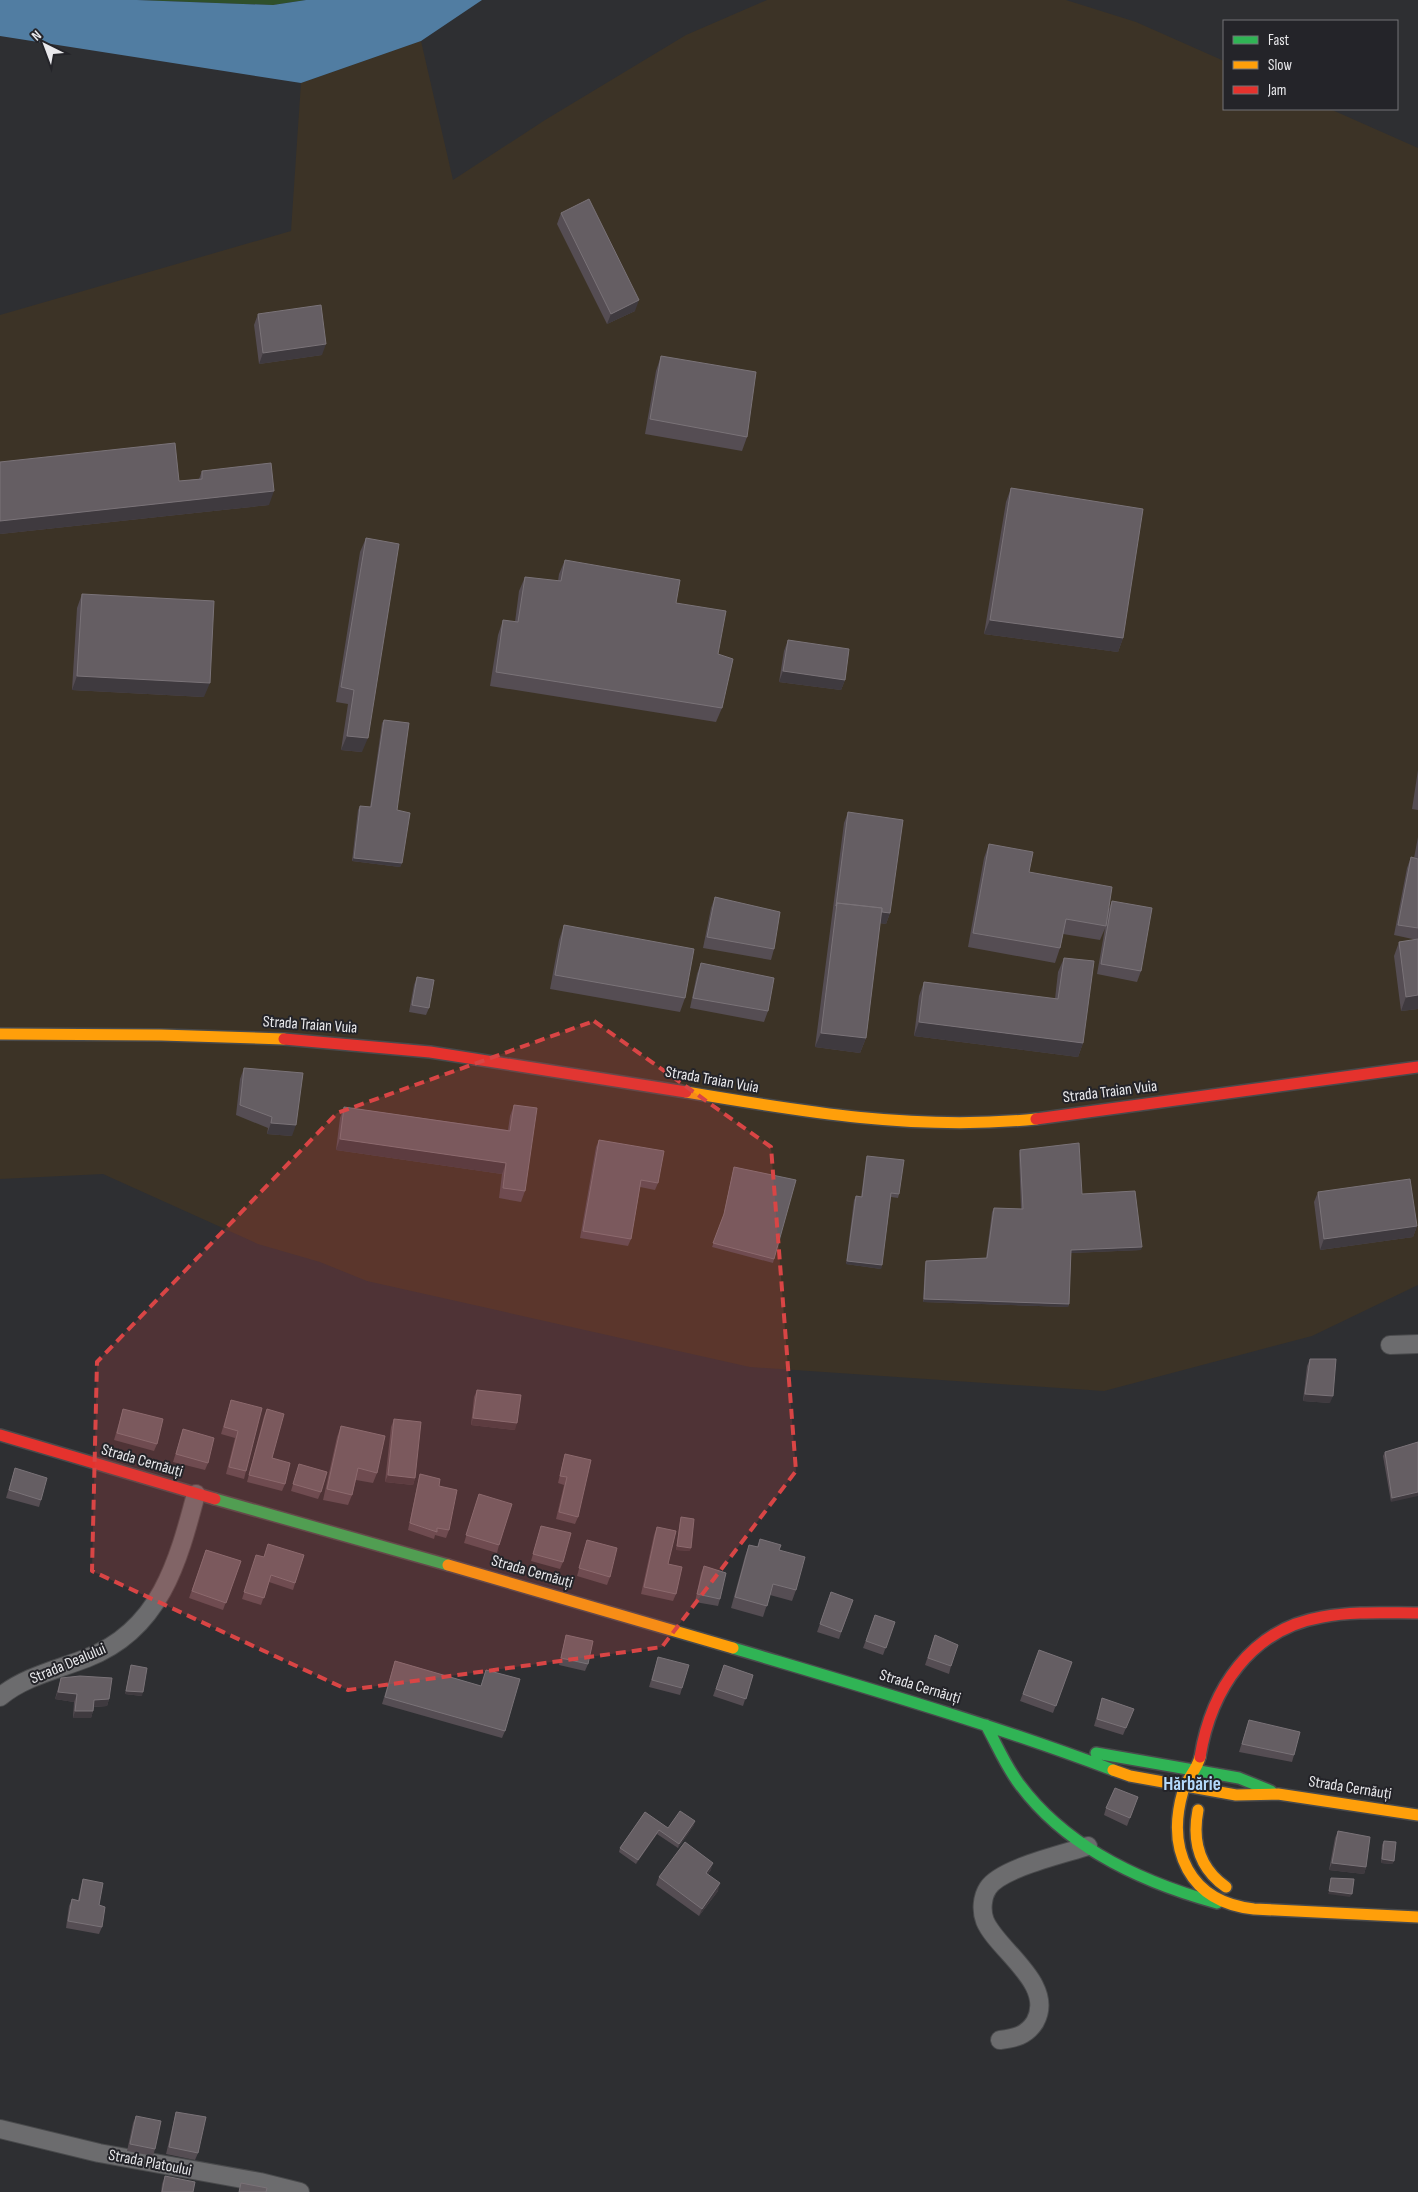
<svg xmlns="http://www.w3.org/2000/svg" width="1418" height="2192" font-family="'Sofia Sans Condensed',sans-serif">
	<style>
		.industrial { fill: #3c3326 }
		.green { fill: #2f502b }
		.water { fill: #517da2 }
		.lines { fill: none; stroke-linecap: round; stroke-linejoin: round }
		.street-casing { stroke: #494a4c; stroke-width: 20 }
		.fast-casing { stroke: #494a4c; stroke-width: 14 }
		.slow-casing { stroke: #494a4c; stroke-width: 14 }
		.jam-casing { stroke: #494a4c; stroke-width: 14 }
		.street { stroke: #6c6c6e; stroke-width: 18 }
		.fast { stroke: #30b455; stroke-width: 11 }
		.slow { stroke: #ff9f0a; stroke-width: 11 }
		.jam { stroke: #e5322d; stroke-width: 11 }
		.wall { fill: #554d53 }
		.shaded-wall { fill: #3f3a3f }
		.building { fill: #655e63; stroke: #7a7378 }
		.marked { fill: #d94545; fill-opacity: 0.2; stroke: #d94545; stroke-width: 4; stroke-dasharray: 10 6; stroke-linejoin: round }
		.labels { text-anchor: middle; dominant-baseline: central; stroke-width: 4; stroke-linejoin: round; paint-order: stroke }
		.street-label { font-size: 16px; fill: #e9e9ec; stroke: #242429 }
		.quarter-label { font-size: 19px; font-weight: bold; fill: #b4d9fa; stroke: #242429 }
	</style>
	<rect width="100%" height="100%" fill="#2e2f32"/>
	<path class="industrial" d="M767 0H1066L1136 22 1224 61V109H1330L1418 148V1285L1312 1336 1104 1391 750 1367 367 1281 320 1262 258 1244 103 1174 0 1179V315L291 231 301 83 421 41 453 180 545 120 686 35Z"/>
	<path class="green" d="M137 0H306L273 5Z"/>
	<path class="water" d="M0 0H137L273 5 306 0H482L421 41 301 83 0 36Z"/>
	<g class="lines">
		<defs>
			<path id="street" d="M1390 1345 1418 1344
				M0 1697C23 1677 59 1669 87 1658 160 1630 178 1562 196 1494
				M1000 2040C1015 2038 1026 2036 1035 2022 1056 1984 997 1950 985 1921 981 1911 982 1897 988 1888 1001 1868 1064 1854 1088 1846
				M0 2129 99 2153 260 2182 300 2192"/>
			<path id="fast" d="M215 1499 448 1565
				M733 1648C860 1686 989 1723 1113 1770
				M986 1725C997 1745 1006 1767 1020 1785 1067 1848 1144 1883 1217 1903
				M1096 1753 1239 1778 1271 1791"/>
			<path id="slow" d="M0 1034 161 1035 284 1039
				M686 1092C804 1112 916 1131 1036 1119
				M448 1565 733 1648
				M1200 1757C1197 1770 1187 1778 1183 1791 1166 1850 1189 1902 1254 1909L1418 1917
				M1113 1770 1130 1776 1236 1795 1278 1794 1418 1815
				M1198 1810C1192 1841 1199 1868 1226 1887"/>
			<path id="jam" d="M284 1039 430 1052 686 1092
				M1036 1119 1418 1067
				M0 1435 215 1499
				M1200 1757C1211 1689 1251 1629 1322 1617 1354 1611 1386 1613 1418 1613"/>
		</defs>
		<use href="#street" class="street-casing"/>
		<use href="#fast" class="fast-casing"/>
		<use href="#slow" class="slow-casing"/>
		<use href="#jam" class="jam-casing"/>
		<use href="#street" class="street"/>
		<use href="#fast" class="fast"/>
		<use href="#slow" class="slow"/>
		<use href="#jam" class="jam"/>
	</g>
	<path class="wall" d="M561 213 635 311 607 324 557 224Z
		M258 314 322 355 259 364 254 325Z
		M661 356 747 437 742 451 645 434 656 371Z
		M0 462 179 481 199 479 202 471 269 505 0 534Z
		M1011 488 1123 638 1118 652 984 634 1006 502Z
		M366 538 362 752 341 750 348 704 336 702 360 552Z
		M565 560 676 603 718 654 722 708 716 722 490 686 498 635 503 620 515 622 519 591 525 577 558 581 559 574Z
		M82 594 204 697 72 690 77 608Z
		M788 640 845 680 841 690 779 682 784 651Z
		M384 720 397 810 402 863 400 867 352 861 358 810 360 806 370 807 382 723Z
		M1418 770V810L1412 809Z
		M848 812 890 913 886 924 880 923 866 1038 860 1053 815 1047 844 823Z
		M1418 837V1009L1401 1011 1394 956 1399 942 1417 940 1394 935 1407 868 1411 857 1414 858Z
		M989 844 1106 926 1100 940 1063 934 1060 948 1055 963 968 947 984 858Z
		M715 897 774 949 771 960 703 948 711 908Z
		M1112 901 1141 971 1137 982 1097 974 1108 911Z
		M564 925 685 998 680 1012 550 989 559 940Z
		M1064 958 1083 1043 1078 1057 914 1036 919 996 924 982 1055 999 1058 972Z
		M701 963 768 1011 764 1022 690 1008 697 974Z
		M417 977 429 1008 426 1015 409 1012 414 985Z
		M244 1068 292 1136 267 1134 268 1128 236 1115 240 1079Z
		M514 1105 525 1191 521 1202 499 1198 502 1174 336 1150 340 1118 344 1107 508 1130 510 1116Z
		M599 1140 658 1183 655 1190 640 1187 631 1239 628 1246 580 1238 596 1147Z
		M1020 1150 1082 1194 1141 1250 1071 1253 1069 1304 1068 1307 923 1302 925 1264 926 1261 986 1258 992 1212 994 1208 1021 1209 1019 1154Z
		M867 1156 899 1194 898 1198 891 1197 881 1269 846 1264 854 1200 856 1196 861 1197 866 1159Z
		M734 1167 774 1259 773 1263 712 1247 723 1217Z
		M1318 1192 1417 1226 1413 1237 1320 1250 1314 1202Z
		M1310 1359 1330 1403 1303 1401 1307 1366Z
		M477 1390 515 1430 471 1425 474 1397Z
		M231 1400 246 1471 244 1479 226 1474 235 1438 221 1434Z
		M123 1409 157 1444 154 1451 114 1440Z
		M267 1409 272 1458 285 1484 282 1491 247 1482 264 1416Z
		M394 1419 415 1478 413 1485 385 1482 391 1427Z
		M341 1426 377 1473 373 1483 356 1480 352 1495 348 1505 323 1500 337 1437Z
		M183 1429 208 1463 205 1470 173 1462Z
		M1418 1442 1391 1502 1383 1456 1385 1452Z
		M565 1454 578 1517 575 1524 556 1519 564 1485 558 1483 563 1461Z
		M299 1464 321 1492 318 1499 291 1491Z
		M15 1468 41 1500 39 1507 6 1498Z
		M420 1474 439 1486 449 1530 446 1538 435 1535 434 1539 408 1530 418 1482Z
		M479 1494 499 1545 497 1553 464 1543Z
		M681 1517 690 1551 676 1550 680 1521Z
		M541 1526 563 1562 560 1569 531 1561Z
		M657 1527 668 1564 676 1594 673 1601 641 1594 654 1535Z
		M760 1539 779 1550 796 1590 792 1601 770 1595 763 1617 731 1608 745 1556 749 1545 757 1547Z
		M587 1540 610 1577 607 1585 577 1576Z
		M206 1550 241 1561 223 1610 189 1598Z
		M304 1555 293 1590 269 1582 261 1605 242 1599 254 1562 264 1557Z
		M704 1566 720 1599 718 1606 695 1602 701 1573Z
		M831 1592 853 1600 839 1639 817 1632Z
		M875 1615 895 1622 883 1655 863 1648Z
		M566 1635 588 1664 585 1671 559 1665 564 1643Z
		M935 1635 951 1666 949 1674 925 1665Z
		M1039 1650 1072 1662 1053 1713 1020 1701Z
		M658 1657 682 1688 680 1695 649 1687Z
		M395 1661 481 1686 486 1670 505 1731 502 1738 382 1704Z
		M131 1665 142 1696 125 1694Z
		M724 1665 753 1675 743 1706 713 1696Z
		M61 1678 109 1699 107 1706 94 1707 91 1718H73L74 1702 55 1699Z
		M1102 1698 1134 1709 1123 1735 1094 1726Z
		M1249 1720 1294 1755 1292 1762 1239 1752Z
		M1138 1797 1127 1826 1104 1815 1106 1808Z
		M645 1812 668 1828 694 1825 678 1848 657 1834 636 1864 619 1852 620 1848Z
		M1338 1831 1366 1867 1364 1874 1329 1870 1335 1838Z
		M1384 1841 1394 1861 1392 1864 1381 1863 1382 1845Z
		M711 1870 708 1874 718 1891 699 1916 656 1885 659 1877Z
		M83 1879 102 1927 99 1934 66 1928 69 1906 72 1899 78 1900 81 1886Z
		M176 2112 198 2153 195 2160 166 2154 174 2120Z
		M136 2116 155 2149 153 2156 127 2151 133 2123Z
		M165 2176 193 2192H161L162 2184Z"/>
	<path class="shaded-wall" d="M639 300 635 311 607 324 611 314Z
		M326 344 322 355 259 364 263 353Z
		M274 491 269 505 0 534V521Z
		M990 620 1123 638 1118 652 984 634Z
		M783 671 845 680 841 690 779 682Z
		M77 676 210 683 204 697 72 690Z
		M347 736 368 738 362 752 341 750Z
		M354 858 402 863 400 867 352 861Z
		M837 906 890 913 886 924 835 917Z
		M1418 995V1009L1401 1011 1406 997Z
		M919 1022 1083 1043 1078 1057 914 1036Z
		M821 1033 866 1038 860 1053 815 1047Z
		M271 1123 296 1125 292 1136 267 1134Z
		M340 1139 506 1163 502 1174 336 1150Z
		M1417 1226 1413 1237 1320 1250 1324 1239Z
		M1142 1247 1141 1250 1069 1253 1071 1250Z
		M847 1261 882 1265 881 1269 846 1264Z
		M924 1299 1069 1304 1068 1307 923 1302Z
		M1305 1394 1333 1396 1330 1403 1303 1401Z
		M473 1418 517 1423 515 1430 471 1425Z
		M388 1475 415 1478 413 1485 385 1482Z
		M1418 1492V1496L1391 1502 1392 1498Z
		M677 1546 691 1548 690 1551 676 1550Z
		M126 1691 143 1692 142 1696 125 1694Z
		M58 1692 77 1694 74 1702 55 1699Z
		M109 1699 107 1706 92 1707 94 1700Z
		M75 1711H93L91 1718H73Z
		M695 1821 694 1825 678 1848 679 1844Z
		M659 1830 657 1834 636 1864 638 1860Z
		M1382 1859 1394 1861 1392 1864 1381 1863Z
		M713 1863 711 1870 703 1880 706 1873Z
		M1332 1863 1366 1867 1364 1874 1329 1870Z
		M720 1883 718 1891 699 1916 702 1909Z
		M1329 1891 1352 1894 1350 1897 1328 1894Z"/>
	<path class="building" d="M589 199 639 300 611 314 561 213Z
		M321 305 326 344 263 353 258 314Z
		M661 356 756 372 747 437 650 419Z
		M175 443 179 481 202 479V471L271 463 274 491 0 521V462Z
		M1011 488 1143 509 1123 638 990 620Z
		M366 538 399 544 368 738 347 736 354 690 341 687Z
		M565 560 680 580 676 603 726 611 718 654 733 659 722 708 496 672 503 620 518 622 525 577 561 581Z
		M82 594 214 601 210 683 77 676Z
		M788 640 849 649 845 680 783 671Z
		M384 720 409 723 397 810 410 813 402 863 354 858 360 806 371 807Z
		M848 812 903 820 890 913 882 912V908L837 903 836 906Z
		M989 844 1033 852 1029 872 1112 887 1106 926 1066 919 1060 948 973 933Z
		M1411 857 1418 859V928L1398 925Z
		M715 897 780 912 774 949 707 937Z
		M1112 901 1152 908 1141 971 1101 964Z
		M837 903 882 908 866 1038 821 1033Z
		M564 925 694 949 685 998 555 975Z
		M1418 939V995L1406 997 1399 942Z
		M1064 958 1094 961 1083 1043 919 1022 924 982 1058 999Z
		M701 963 774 978 768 1011 693 998Z
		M417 977 434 980 429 1008 412 1005Z
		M244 1068 303 1073 296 1125 271 1123 272 1117 240 1105Z
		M514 1105 537 1108 525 1191 503 1188 506 1163 340 1139 344 1107 510 1131Z
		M599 1140 664 1151 658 1183 641 1180 631 1239 583 1231Z
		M1079 1143 1082 1194 1135 1191 1142 1247 1071 1250 1069 1304 924 1299 926 1261 987 1258 994 1208 1023 1209 1020 1150Z
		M867 1156 904 1160 899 1194 891 1193 882 1265 847 1261 856 1196 862 1197Z
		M734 1167 796 1180 774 1259 713 1243 724 1214Z
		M1410 1179 1417 1226 1324 1239 1318 1192Z
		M1310 1359H1336L1333 1396 1305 1394Z
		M477 1390 521 1395 517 1423 473 1418Z
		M231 1400 262 1408 246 1471 229 1467 238 1431 224 1427Z
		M123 1409 163 1419 157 1444 117 1433Z
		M267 1409 284 1414 272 1458 290 1463 285 1484 249 1475Z
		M394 1419 421 1422 415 1478 388 1475Z
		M341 1426 385 1436 377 1473 358 1468 352 1495 327 1489Z
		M183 1429 214 1438 208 1463 176 1454Z
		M1418 1442V1492L1392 1498 1385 1452Z
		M565 1454 591 1460 578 1517 559 1512 567 1477 560 1476Z
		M299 1464 327 1472 321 1492 293 1484Z
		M15 1468 47 1478 41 1500 9 1490Z
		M420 1474 440 1479 439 1486 457 1490 449 1530 437 1528V1532L410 1523Z
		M479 1494 512 1504 499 1545 466 1535Z
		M681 1517 694 1519 691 1548 677 1546Z
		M541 1526 571 1533 563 1562 533 1554Z
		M657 1527 676 1531 668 1564 682 1567 676 1594 644 1587Z
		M760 1539 781 1545 779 1550 805 1557 796 1590 773 1584 767 1606 735 1597 749 1545 758 1547Z
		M587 1540 617 1548 610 1577 579 1568Z
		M268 1544 304 1555 295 1583 271 1575 264 1598 244 1592 256 1555 264 1557Z
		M206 1550 241 1561 226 1603 192 1591Z
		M704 1566 726 1573 720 1599 697 1594Z
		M831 1592 853 1600 841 1632 820 1624Z
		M875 1615 895 1622 886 1648 866 1641Z
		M566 1635 593 1641 588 1664 561 1658Z
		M935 1635 958 1645 951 1666 928 1658Z
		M1039 1650 1072 1662 1056 1706 1023 1694Z
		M658 1657 689 1665 682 1688 652 1680Z
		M395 1661 481 1686 486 1670 520 1679 505 1731 385 1697Z
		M131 1665 147 1668 143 1692 126 1691Z
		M724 1665 753 1675 746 1699 716 1689Z
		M80 1676 112 1678 109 1699 94 1700 93 1711H75L77 1694 58 1692 61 1678Z
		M1102 1698 1134 1709 1126 1728 1097 1719Z
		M1249 1720 1300 1732 1294 1755 1242 1744Z
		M1115 1788 1138 1797 1130 1818 1106 1808Z
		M680 1811 695 1821 679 1844 659 1830 638 1860 620 1848 645 1812 668 1828Z
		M1338 1831 1370 1837 1366 1867 1332 1863Z
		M1384 1841 1396 1842 1394 1861 1382 1859Z
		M685 1842 713 1863 706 1873 720 1883 702 1909 659 1877Z
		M1331 1878 1354 1879 1352 1894 1329 1891Z
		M83 1879 103 1883 99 1905 105 1907 102 1927 68 1921 72 1899 79 1901Z
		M176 2112 206 2117 198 2153 169 2147Z
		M136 2116 161 2121 155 2149 130 2144Z
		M165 2176 195 2182 193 2192H162Z
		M241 2183 267 2188 266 2192H239Z"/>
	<path class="marked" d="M594 1021 771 1147 796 1471 662 1647 348 1690 92 1571 97 1362 337 1113Z"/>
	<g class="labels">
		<g class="street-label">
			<text transform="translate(310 1025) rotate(4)">Strada Traian Vuia</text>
			<text transform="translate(712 1080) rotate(10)">Strada Traian Vuia</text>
			<text transform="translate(1110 1092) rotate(-7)">Strada Traian Vuia</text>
			<text transform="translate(142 1461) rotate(16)">Strada Cernăuți</text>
			<text transform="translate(532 1572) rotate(16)">Strada Cernăuți</text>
			<text transform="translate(68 1664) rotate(-23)">Strada Dealului</text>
			<text transform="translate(920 1687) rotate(17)">Strada Cernăuți</text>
			<text transform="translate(1350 1788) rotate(9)">Strada Cernăuți</text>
			<text transform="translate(150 2163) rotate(11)">Strada Platoului</text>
		</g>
		<g class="quarter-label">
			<text x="1192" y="1784">Hărbărie</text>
		</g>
	</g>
	<rect x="1223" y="20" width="175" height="90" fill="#242429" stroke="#737377"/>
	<rect x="1233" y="36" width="25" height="8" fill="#30b455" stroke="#737377"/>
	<text x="1268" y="45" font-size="15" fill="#e9e9ec">Fast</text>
	<rect x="1233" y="61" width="25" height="8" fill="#ff9f0a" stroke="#737377"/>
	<text x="1268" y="70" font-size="15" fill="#e9e9ec">Slow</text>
	<rect x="1233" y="86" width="25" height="8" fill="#e5322d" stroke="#737377"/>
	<text x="1268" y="95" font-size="15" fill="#e9e9ec">Jam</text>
	<g transform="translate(45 45) rotate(318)" stroke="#242429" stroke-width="4" paint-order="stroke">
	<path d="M0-4L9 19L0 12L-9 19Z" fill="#e9e9ec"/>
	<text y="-8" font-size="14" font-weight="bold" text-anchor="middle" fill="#e9e9ec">N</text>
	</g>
</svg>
